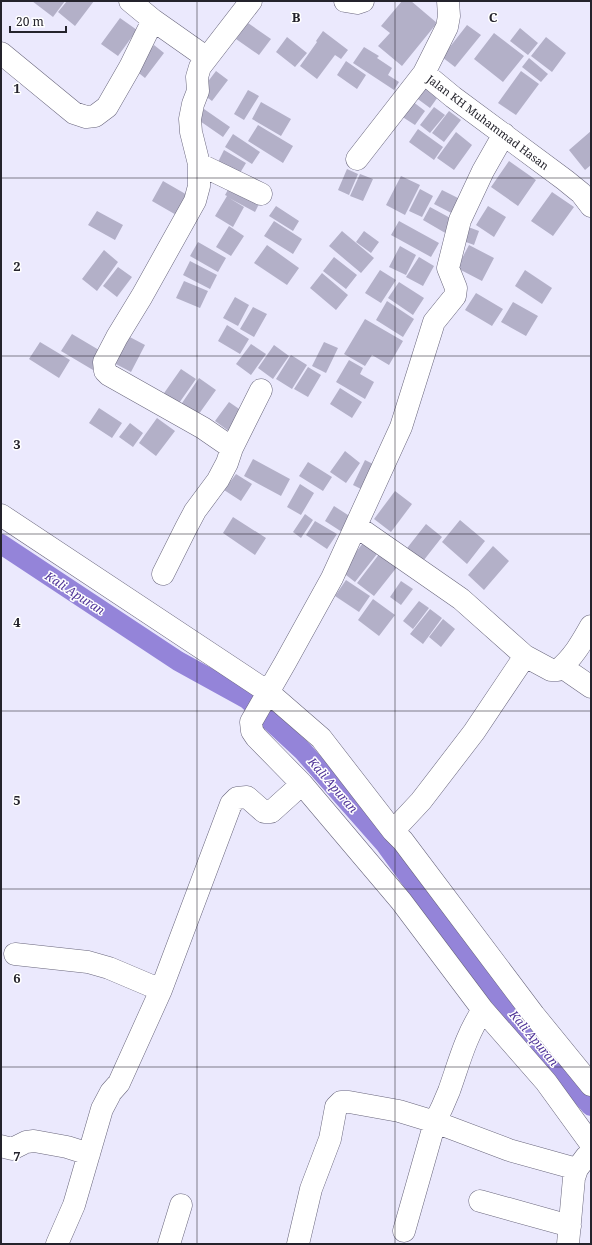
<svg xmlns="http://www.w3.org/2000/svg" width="592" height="1245" font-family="'Noto Serif',serif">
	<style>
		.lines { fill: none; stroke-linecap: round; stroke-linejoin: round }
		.canal { stroke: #9484d9; stroke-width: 20 }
		.building { fill: #b3b0c8 }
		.minor-casing { stroke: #69667c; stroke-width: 23 }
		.minor { stroke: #fff; stroke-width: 22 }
		.grid { fill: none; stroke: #24232c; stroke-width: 1; stroke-opacity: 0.55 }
		.labels { text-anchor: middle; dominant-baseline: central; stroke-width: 3; stroke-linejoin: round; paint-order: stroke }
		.street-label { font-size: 11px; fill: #24232c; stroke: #fff }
		.water-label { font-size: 12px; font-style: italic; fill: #503598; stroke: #fff }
		.grid-label { font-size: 13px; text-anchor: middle; font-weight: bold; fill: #24232c; stroke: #fff; stroke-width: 3; stroke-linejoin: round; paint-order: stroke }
	</style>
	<rect width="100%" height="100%" fill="#ebe9fd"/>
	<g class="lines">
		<path class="canal" d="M1 544 178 661 247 699 303 751 385 844 475 968 548 1058 591 1106"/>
	</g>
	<path class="building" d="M32 1H65L53 17Z
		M67 1H94L75 26 58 12Z
		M402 1H411L437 23 402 66 378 46 390 33 381 26Z
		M120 18 137 30 118 56 101 44Z
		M248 23 271 39 259 55 236 39Z
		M467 25 481 35 455 67 442 57Z
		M520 28 538 43 528 55 510 41Z
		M323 31 348 50 341 59 335 55 317 79 300 66 317 42 316 41Z
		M494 33 524 56 503 82 474 59Z
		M287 37 307 53 295 67 276 52Z
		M546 37 566 53 552 72 531 56Z
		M154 45 164 53 145 78 135 70Z
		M364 47 379 56 377 58 392 68 388 75 399 82 394 90 353 63Z
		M529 58 548 74 541 82 522 67Z
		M346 61 366 75 357 89 337 75Z
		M216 71 228 80 212 101 200 92Z
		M521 71 539 84 516 115 498 103Z
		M421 80 440 94 430 108 411 94Z
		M248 90 259 96 244 120 234 114Z
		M412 101 425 111 415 125 401 116Z
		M261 102 291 119 281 136 252 119Z
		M434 107 445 115 430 133 420 125Z
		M204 109 230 127 223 137 197 119Z
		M449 111 461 120 444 142 432 133Z
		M258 125 293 146 283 163 248 141Z
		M418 129 443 147 434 160 409 142Z
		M591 131V165L585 170 569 150Z
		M456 132 472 145 454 170 437 158Z
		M233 134 260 152 252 164 225 147Z
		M224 150 246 163 237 178 216 166Z
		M509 161 536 180 518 206 491 187Z
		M347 169 358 174 349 195 338 190Z
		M360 174 373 179 363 201 350 196Z
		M401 176 420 185 405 215 386 205Z
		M163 181 189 196 178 216 152 201Z
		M233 181 262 198 255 212 229 198 244 207 233 227 215 216 227 196 225 195Z
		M420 189 433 196 422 217 409 211Z
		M442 190 466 202 459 217 434 204Z
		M552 192 574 207 553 236 531 221Z
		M276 206 299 221 293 231 269 216Z
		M488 206 506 217 494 237 476 225Z
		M430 207 454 220 447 234 423 220Z
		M97 211 123 225 115 240 88 225Z
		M274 221 302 239 293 254 264 236Z
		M399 221 439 243 431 257 391 235Z
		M463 225 479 231 474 245 458 239Z
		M229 226 244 236 231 256 216 247Z
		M342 231 374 258 361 273 329 246Z
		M364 231 379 242 371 253 356 242Z
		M198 242 226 258 218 272 190 256Z
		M267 245 299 268 287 285 254 263Z
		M469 245 494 258 482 281 457 268Z
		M400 246 416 255 406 275 389 267Z
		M104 250 118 262 97 291 82 279Z
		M334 257 357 275 346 289 323 271Z
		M419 257 434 266 423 286 406 277Z
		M190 261 217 275 210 289 183 275Z
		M118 267 132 277 117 297 103 286Z
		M380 270 396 280 381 303 365 293Z
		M525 270 552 288 542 304 515 286Z
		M322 273 348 295 336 310 310 288Z
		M184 281 208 291 200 308 176 298Z
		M399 282 424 298 413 315 388 298Z
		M476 293 503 309 492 326 465 310Z
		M235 297 249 305 238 326 223 318Z
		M387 301 414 319 403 337 376 320Z
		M513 302 538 316 526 336 501 322Z
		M253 307 267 314 254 337 240 329Z
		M365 319 403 341 389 365 372 355 365 366 344 354Z
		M227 325 249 339 240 354 218 341Z
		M72 334 104 353 93 370 61 351Z
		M126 335 145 345 131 372 112 362Z
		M40 342 70 360 59 378 29 359Z
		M324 342 338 348 326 373 312 366Z
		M251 344 266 354 251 375 236 364Z
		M274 345 289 356 273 379 258 368Z
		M291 355 307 365 292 389 276 379Z
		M349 360 363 368 360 374 374 382 365 399 336 382Z
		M308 367 321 375 308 397 294 389Z
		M181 369 196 379 177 406 162 396Z
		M199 378 216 390 196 418 180 406Z
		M340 388 362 402 352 418 330 404Z
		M229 402 245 413 230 432 215 421Z
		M99 408 122 423 112 438 89 423Z
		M157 418 175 431 156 456 139 443Z
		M130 423 143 433 133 447 119 437Z
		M345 451 360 463 346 483 330 472Z
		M253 459 290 479 281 496 244 476Z
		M365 460 381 468 369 493 353 485Z
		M308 462 332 477 323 491 299 476Z
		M236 474 252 484 241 501 224 490Z
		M300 484 314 493 301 515 287 507Z
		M395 491 412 504 391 532 374 519Z
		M334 506 351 517 342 532 325 521Z
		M305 514 313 520 301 538 293 532Z
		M233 517 266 538 255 555 223 533Z
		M460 520 485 541 467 564 442 542Z
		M315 521 337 534 327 549 306 535Z
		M426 524 442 537 420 565 404 552Z
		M363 543 377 554 355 582 341 571Z
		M493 546 509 561 484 590 468 575Z
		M380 553 397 567 374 596 357 583Z
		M346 580 370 596 359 612 335 596Z
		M401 581 413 589 401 605 390 597Z
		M373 599 395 615 379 636 358 620Z
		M419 601 429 608 413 629 403 621Z
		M430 609 442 618 423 644 410 634Z
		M443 619 455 629 441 647 429 637Z"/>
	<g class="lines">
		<defs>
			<path id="minor" d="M130 1 153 20 207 58
				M345 1 357 3 363 1
				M448 1 449 16 447 27 424 73 453 97 565 180 581 193 591 206
				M1 53 74 113 86 117 95 116 107 107 130 67 153 20
				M504 134 483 171 460 220 448 268 456 288 455 296 434 322 401 427 332 578 285 663 251 722 252 731 256 737 302 784 401 901 483 1010 546 1082 591 1144
				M357 159 424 73
				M199 164 261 194
				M232 448 261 390
				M1 515 268 692 321 738 393 831 403 841 534 1015 591 1085
				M356 526 461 599 525 656 551 670H558C573 658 582 642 591 626
				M163 574 186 528 195 511 218 480 227 463 232 448 203 428 109 375 105 371 104 362 117 337 142 296 195 201 199 186V164L191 132 190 119 193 104 198 91 197 77 200 67 251 1
				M562 667 591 687
				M393 831 421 801 474 732 525 656
				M15 954 88 962 109 968 161 990
				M1 1146 12 1149 26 1142 34 1141 67 1147 89 1154
				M480 1201 570 1226
				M404 1231 435 1122 509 1150 577 1169
				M57 1244 74 1205 102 1109 111 1092 119 1083 161 990 231 804 237 798 247 797 264 812H271L302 784
				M169 1244 181 1205
				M298 1244 311 1189 330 1139 336 1107 341 1102H349L399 1111 435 1122C440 1112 445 1101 449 1091 459 1063 466 1035 483 1010
				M568 1244 574 1178 577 1169 586 1157"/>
		</defs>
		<use href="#minor" class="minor-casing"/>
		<use href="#minor" class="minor"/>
	</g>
	<path class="grid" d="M197 1V1244M395 1V1244M1 178H591M1 356H591M1 534H591M1 711H591M1 889H591M1 1067H591"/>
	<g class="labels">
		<g class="street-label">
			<text transform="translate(488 122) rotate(37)">Jalan KH Muhammad Hasan</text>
		</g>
		<g class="water-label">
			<text transform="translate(75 593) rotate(33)">Kali Apuran</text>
			<text transform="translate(333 785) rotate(49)">Kali Apuran</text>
			<text transform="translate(534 1038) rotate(50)">Kali Apuran</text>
		</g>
	</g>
	<g class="grid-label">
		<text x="296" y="22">B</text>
		<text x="493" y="22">C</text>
		<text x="17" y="93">1</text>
		<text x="17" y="271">2</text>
		<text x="17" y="449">3</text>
		<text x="17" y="627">4</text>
		<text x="17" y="805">5</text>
		<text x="17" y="983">6</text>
		<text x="17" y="1161">7</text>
	</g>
	<rect width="592" height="1245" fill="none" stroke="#24232c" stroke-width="4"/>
	<path d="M10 26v6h56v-6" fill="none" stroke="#24232c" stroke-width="2"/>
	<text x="16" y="26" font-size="12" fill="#24232c" stroke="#ffffff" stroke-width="3" paint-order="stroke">20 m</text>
</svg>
